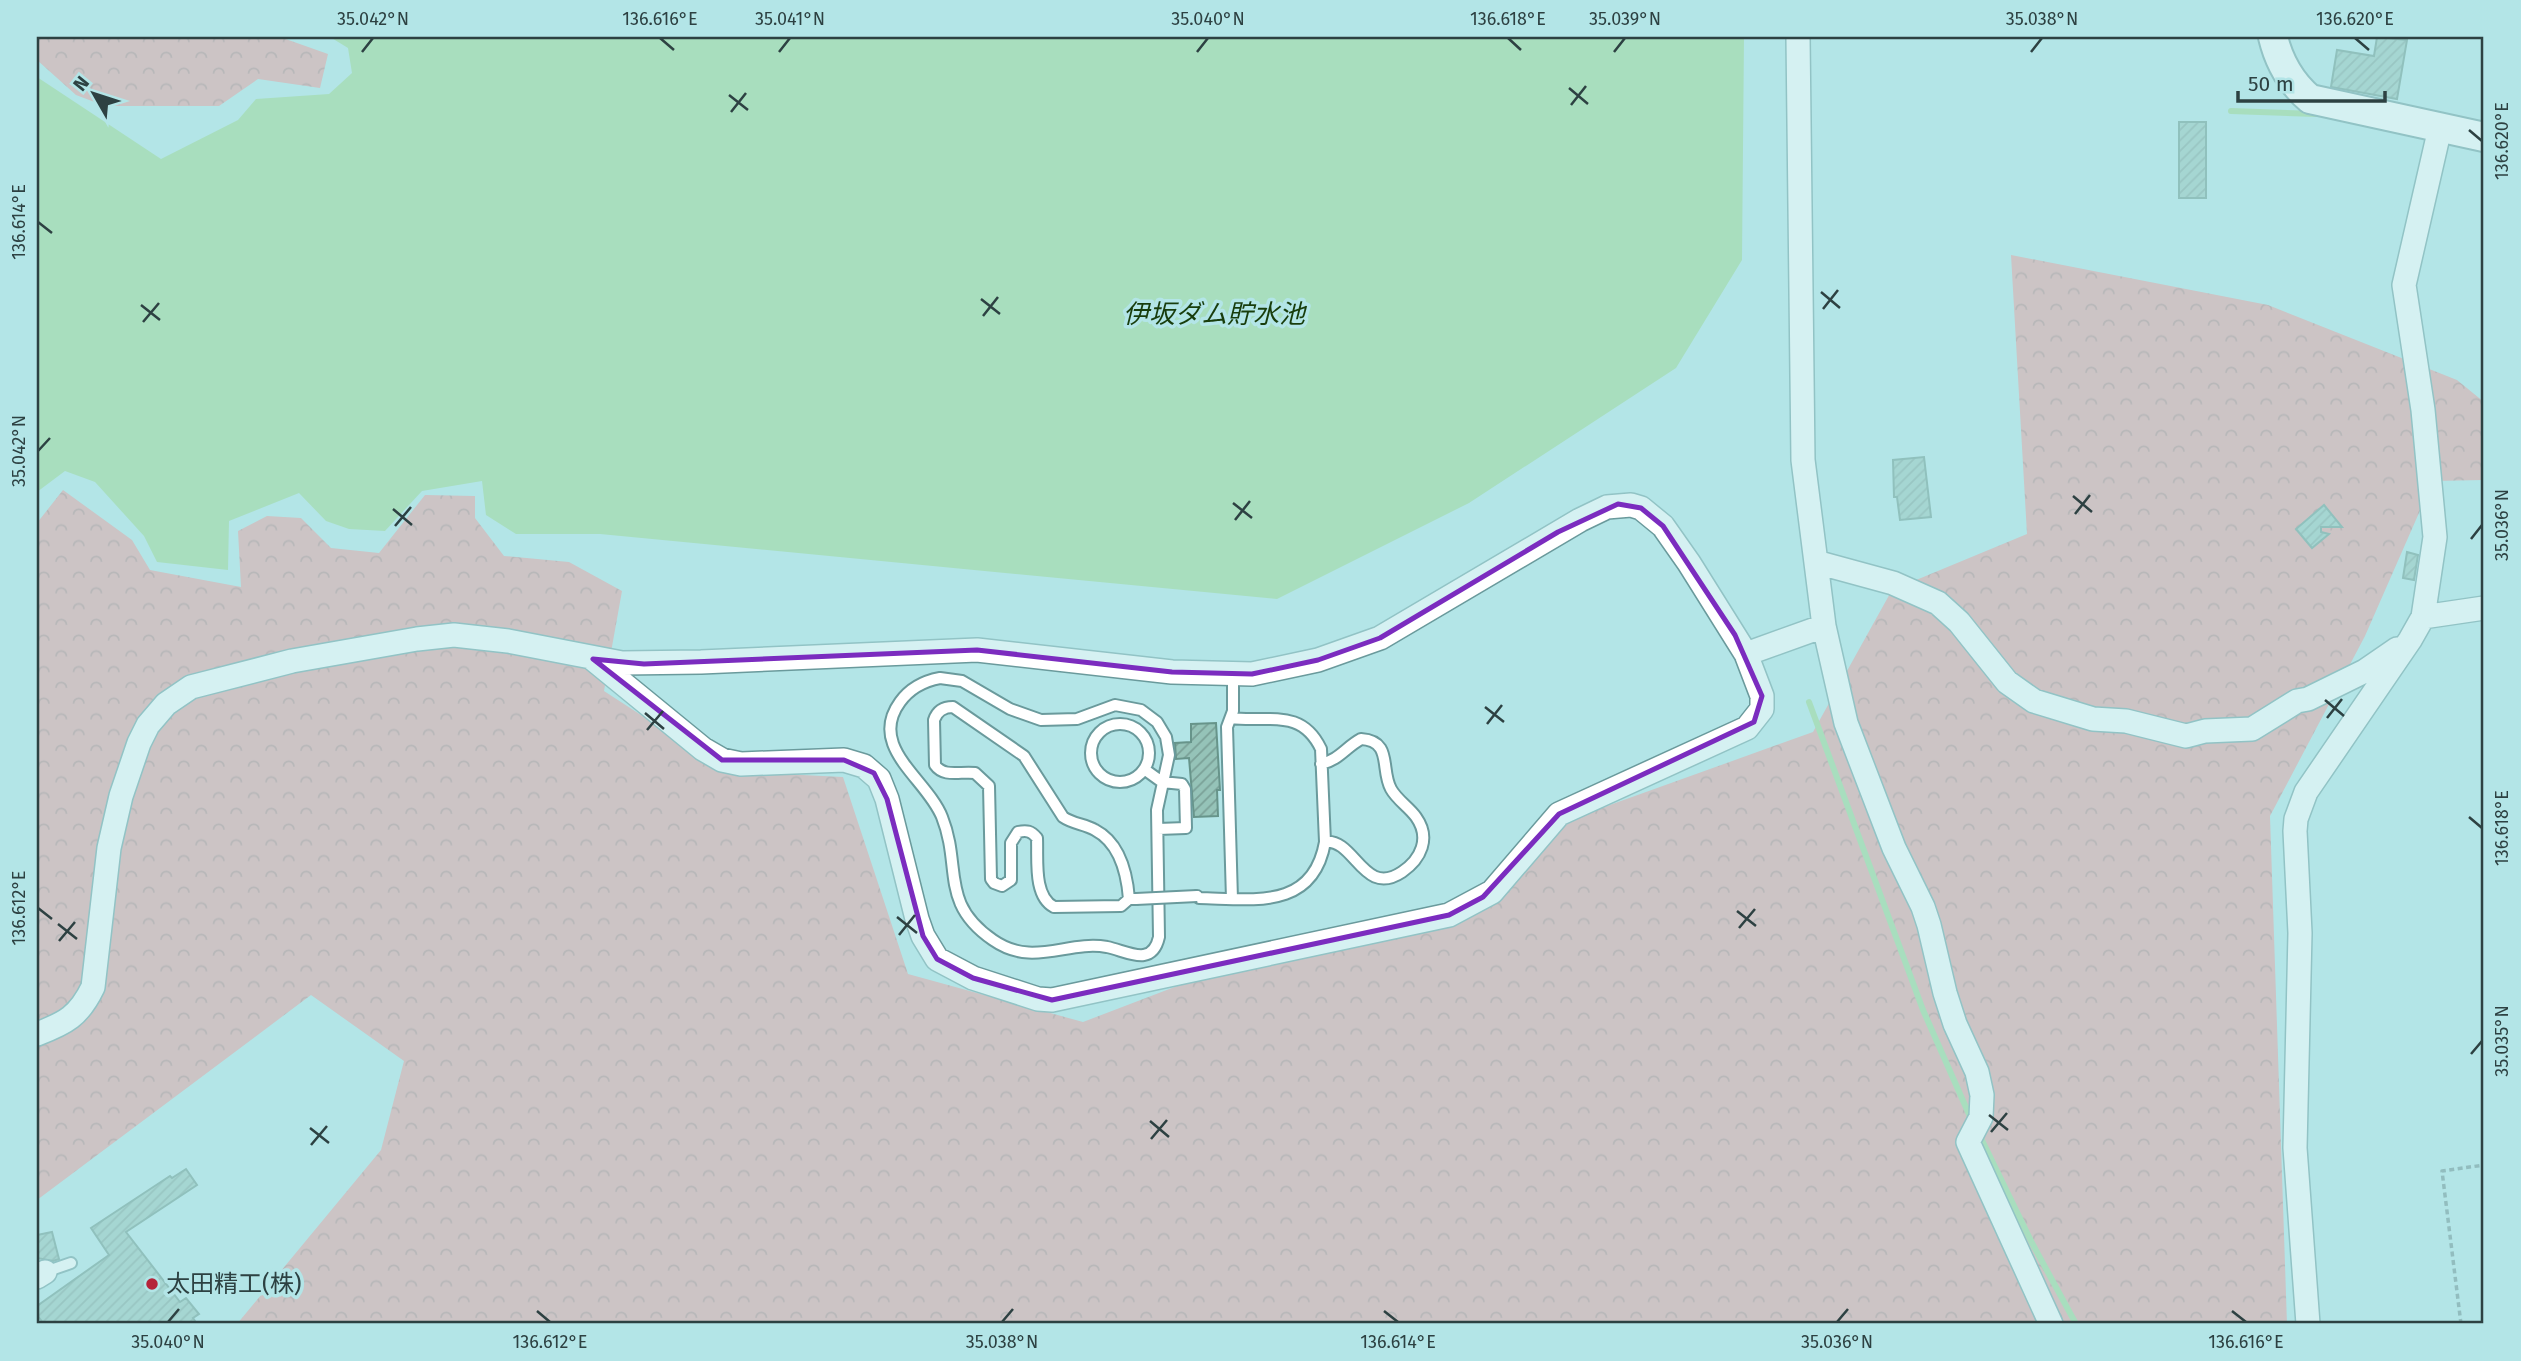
<svg xmlns="http://www.w3.org/2000/svg" width="2521" height="1361" font-family="'Fira Sans','Noto Sans JP',sans-serif">
	<style>
		.forest { fill: url(#forest-crowns) }
		.water { fill: #9cd58d }
		.lines { fill: none; stroke-linecap: round; stroke-linejoin: round }
		.stream { stroke: #9cd58d; stroke-width: 6 }
		.building { fill: url(#building-hatch); stroke: #67948a; stroke-width: 2 }
		.service-casing { stroke: #6a9a9c; stroke-width: 14 }
		.minor-casing { stroke: #6a9a9c; stroke-width: 26 }
		.tertiary-casing { stroke: #6a9a9c; stroke-width: 32 }
		.path { stroke: #6b8d8e; stroke-width: 3.5; stroke-dasharray: 5 3.5; stroke-linecap: butt }
		.service { stroke: #fff; stroke-width: 10 }
		.minor { stroke: #fff; stroke-width: 23 }
		.tertiary { stroke: #fff; stroke-width: 28 }
		.service-bridge-casing { stroke: #6a9a9c; stroke-width: 14; stroke-linecap: butt }
		.service-bridge { stroke: #fff; stroke-width: 10 }
		.marked { fill: none; stroke: #7b2cbf; stroke-width: 5; stroke-linejoin: round }
		.ticks { fill: none; stroke: #2d4142; stroke-width: 2.5 }
		.poi-dot { fill: #b52339; stroke: #b3e5e7; stroke-width: 2.5 }
		.labels { text-anchor: middle; dominant-baseline: central; stroke-width: 7; stroke-linejoin: round; paint-order: stroke }
		.poi-label { font-size: 24px; fill: #2d4142; stroke: #b3e5e7; text-anchor: start }
		.water-label { font-size: 26px; font-style: italic; fill: #183d0c; stroke: #b3e5e7 }
		.neatline { fill: none; stroke: #2d4142; stroke-width: 2.5 }
		.ticks-label { font-size: 18px; text-anchor: middle; fill: #2d4142 }
	</style>
	<defs>
		<pattern id="forest-crowns" width="20" height="18" patternUnits="userSpaceOnUse" patternTransform="scale(1.75)"><rect width="20" height="18" fill="#ea9b9c"/><path d="M2 6a3 3 0 1 1 6 0M12 15a3 3 0 1 1 6 0" fill="none" stroke="#be8081"/></pattern>
		<pattern id="building-hatch" width="6" height="6" patternUnits="userSpaceOnUse" patternTransform="scale(1.75)"><rect width="6" height="6" fill="#95c3b8"/><path d="M-1 1l2-2M0 6l6-6M5 7l2-2" fill="none" stroke="#7aa097"/></pattern>
	</defs>
	<rect width="100%" height="100%" fill="#b3e5e7"/>
	<path class="forest" d="M37 37H280L328 54 320 88 258 79 219 106H105L76 95 37 60Z
		M2011 255 2268 305 2457 380 2484 402V480L2433 481 2365 636 2270 816 2287 1324H237L381 1150 404 1061 311 995 37 1200V523L63 490 132 540 150 570 241 587 238 531 267 516 301 518 331 548 379 553 425 495 475 496V518L504 556 569 562 622 591 604 691 718 765 740 772 843 777 908 974 1083 1022 1185 983 1432 929 1491 906 1568 820 1813 732 1892 590 2027 534Z"/>
	<path class="water" d="M330 37H1744L1742 260 1676 368 1469 503 1277 599 600 534H516L486 515 482 481 422 491 385 531 349 529 326 521 299 493 229 521 228 570 157 562 144 536 95 482 65 471 37 492V77L161 159 238 120 256 99 329 94 352 73 348 48Z"/>
	<g class="lines">
		<path class="stream" d="M2231 111 2316 114
			M1809 702 1923 1010 1972 1121
			M1979 1134 2032 1243 2076 1324"/>
	</g>
	<path class="building" d="M2377 37 2407 40 2397 99 2331 87 2337 50 2374 56Z
		M2179 122H2206V198H2179Z
		M1924 457 1931 517 1900 520 1897 497H1894L1893 460Z
		M2324 505 2342 527H2321V532L2329 534 2312 548 2296 529Z
		M2407 552 2418 555 2414 580 2403 578Z
		M1216 723 1220 790H1217L1218 816 1194 817 1189 758 1176 759 1175 743 1191 742V724Z
		M186 1169 197 1185 126 1232 180 1302 186 1298 199 1314 193 1318 197 1324H44L37 1315V1306L109 1255 91 1228 170 1176 172 1178Z
		M52 1232 59 1259 53 1261 37 1258V1235Z"/>
	<g class="lines">
		<defs>
			<path id="service" d="M940 678 962 681 1010 709 1041 720 1077 719 1115 705 1141 710 1157 722 1166 737 1169 755 1157 810 1159 937C1152 968 1127 951 1107 947 1067 940 1033 968 993 940 939 903 962 867 942 817 927 779 867 747 900 702 910 688 924 681 940 678Z
				M1091 753a29 29 0 1 1 58 0a29 29 0 1 1-58 0Z
				M1321 764C1339 760 1346 747 1361 739 1393 741 1380 769 1391 789 1397 800 1409 807 1416 817 1431 838 1421 859 1402 872 1363 898 1355 838 1325 842
				M1144 769 1162 782 1182 784 1185 789 1186 828 1158 829
				M1197 896 1199 898C1252 899 1313 911 1325 842L1321 749C1301 707 1267 723 1231 718
				M1129 899C1127 873 1120 843 1095 830 1085 824 1073 824 1063 817L1024 756 953 707C943 707 937 711 934 720L935 765C944 778 961 771 975 773L989 786 991 879 994 883 1002 886 1011 880V843L1018 832C1027 830 1031 831 1037 838 1038 859 1033 896 1054 907L1121 906 1129 899H1136
				M1232 899 1227 727 1233 711V674
				M45 1272 71 1263"/>
			<path id="minor" d="M1816 562 1893 583 1938 603 1959 622 2007 682 2034 701 2093 719 2126 721 2186 736 2205 731 2252 729 2297 701 2308 699 2365 671 2397 649
				M2423 617 2484 608
				M1824 626 1846 723 1894 848 1923 907 1929 925 1945 993 1955 1024 1977 1072 1982 1095 1981 1117 1968 1142 2051 1324
				M1746 654 1824 626 1803 460 1798 37
				M37 1034C66 1023 79 1016 93 987L109 848 121 796 139 743 148 725 166 704 191 687 292 661 417 639 454 635 508 641 622 663 701 662 977 650 1172 672 1252 674 1318 660 1380 638 1580 520 1607 507 1631 505 1641 508 1663 526 1689 563 1746 654 1762 696V709L1747 728 1559 814 1492 892 1449 915 1052 1000 1038 999 973 978 937 959 923 936 917 919 887 799 879 779 864 766 844 760 741 764 722 760 703 749 593 659
				M37 1277 45 1272
				M2308 1324 2295 1148 2300 933 2295 831 2296 819 2306 792 2410 640 2423 617 2435 537 2423 410 2404 285 2440 128"/>
			<path id="tertiary" d="M2273 37C2279 62 2290 82 2310 99L2484 137"/>
		</defs>
		<use href="#service" class="service-casing"/>
		<use href="#minor" class="minor-casing"/>
		<use href="#tertiary" class="tertiary-casing"/>
		<path class="path" d="M2461 1324 2442 1171 2484 1165"/>
		<use href="#service" class="service"/>
		<use href="#minor" class="minor"/>
		<use href="#tertiary" class="tertiary"/>
		<defs>
			<path id="service-bridge" d="M1136 899 1197 896"/>
		</defs>
		<use href="#service-bridge" class="service-bridge-casing"/>
		<use href="#service-bridge" class="service-bridge"/>
	</g>
	<path d="M0 0H2521V1361H0ZM1618 504 1641 508 1663 526 1735 635 1762 696 1754 722 1559 814 1483 897 1449 915 1052 1000 973 978 937 959 923 936 887 799 874 773 844 760H722L593 659 644 664 977 650 1172 672 1252 674 1318 660 1380 638 1558 532Z" fill="#b3e5e7" fill-opacity=".55" fill-rule="evenodd"/>
	<path class="marked" d="M1618 504 1641 508 1663 526 1735 635 1762 696 1754 722 1559 814 1483 897 1449 915 1052 1000 973 978 937 959 923 936 887 799 874 773 844 760H722L593 659 644 664 977 650 1172 672 1252 674 1318 660 1380 638 1558 532Z"/>
	<path class="ticks" d="M660 38 674 50M1508 38 1521 50M2355 38 2369 50M362 52 373 38M779 52 790 38M1197 52 1208 38M1614 52 1625 38M2031 52 2042 38M1569 88 1588 104M729 95 748 110M1571 105 1586 86M731 112 746 93M2469 130 2482 141M38 222 52 233M1821 292 1840 308M981 299 1000 314M141 305 160 320M1823 309 1838 290M983 316 998 297M143 322 159 303M38 451 50 438M2073 496 2092 512M1233 503 1252 518M393 509 412 525M2075 514 2090 495M1235 520 1250 501M395 526 411 507M2471 539 2482 525M2325 700 2344 716M1485 707 1504 722M645 713 664 729M2327 718 2342 699M1487 724 1502 705M647 730 663 711M2469 817 2482 828M38 908 52 919M1737 911 1756 926M897 917 917 933M58 924 77 939M1739 928 1755 909M899 935 915 915M59 941 75 922M2471 1054 2482 1041M1989 1115 2008 1130M1150 1121 1169 1137M310 1128 329 1143M1991 1132 2007 1113M1151 1139 1167 1120M311 1145 327 1126M537 1311 550 1322M1384 1311 1398 1322M2232 1311 2246 1322M168 1322 179 1309M1002 1322 1013 1309M1837 1322 1848 1309"/>
	<circle class="poi-dot" cx="152" cy="1284" r="7"/>
	<g class="labels">
		<g class="poi-label">
			<text x="166" y="1284">太田精工(株)</text>
		</g>
		<g class="water-label">
			<text x="1214" y="314">伊坂ダム貯水池</text>
		</g>
	</g>
	<rect width="2521" height="1361" fill="none" stroke="#b3e5e7" stroke-width="77"/>
	<g transform="translate(94 94) rotate(309)" stroke="#b3e5e7" stroke-width="5" paint-order="stroke">
	<path d="M0-5L12 26L0 18L-12 26Z" fill="#2d4142"/>
	<text y="-10" font-size="19" font-weight="bold" text-anchor="middle" fill="#2d4142">N</text>
	</g>
	<path d="M2238 91v10h147v-10" fill="none" stroke="#2d4142" stroke-width="3.5"/>
	<text x="2248" y="91" font-size="21" fill="#2d4142" stroke="#b3e5e7" stroke-width="5" paint-order="stroke">50 m</text>
	<rect x="38" y="38" width="2444" height="1284" class="neatline"/>
	<g class="ticks-label">
		<text x="373" y="25">35.042°N</text>
		<text x="660" y="25">136.616°E</text>
		<text x="790" y="25">35.041°N</text>
		<text x="1208" y="25">35.040°N</text>
		<text x="1508" y="25">136.618°E</text>
		<text x="1625" y="25">35.039°N</text>
		<text x="2042" y="25">35.038°N</text>
		<text x="2355" y="25">136.620°E</text>
		<text transform="translate(2502 141) rotate(-90)" y="6">136.620°E</text>
		<text transform="translate(19 222) rotate(-90)" y="6">136.614°E</text>
		<text transform="translate(19 451) rotate(-90)" y="6">35.042°N</text>
		<text transform="translate(2502 525) rotate(-90)" y="6">35.036°N</text>
		<text transform="translate(2502 828) rotate(-90)" y="6">136.618°E</text>
		<text transform="translate(19 908) rotate(-90)" y="6">136.612°E</text>
		<text transform="translate(2502 1041) rotate(-90)" y="6">35.035°N</text>
		<text x="168" y="1348">35.040°N</text>
		<text x="550" y="1348">136.612°E</text>
		<text x="1002" y="1348">35.038°N</text>
		<text x="1398" y="1348">136.614°E</text>
		<text x="1837" y="1348">35.036°N</text>
		<text x="2246" y="1348">136.616°E</text>
	</g>
</svg>
